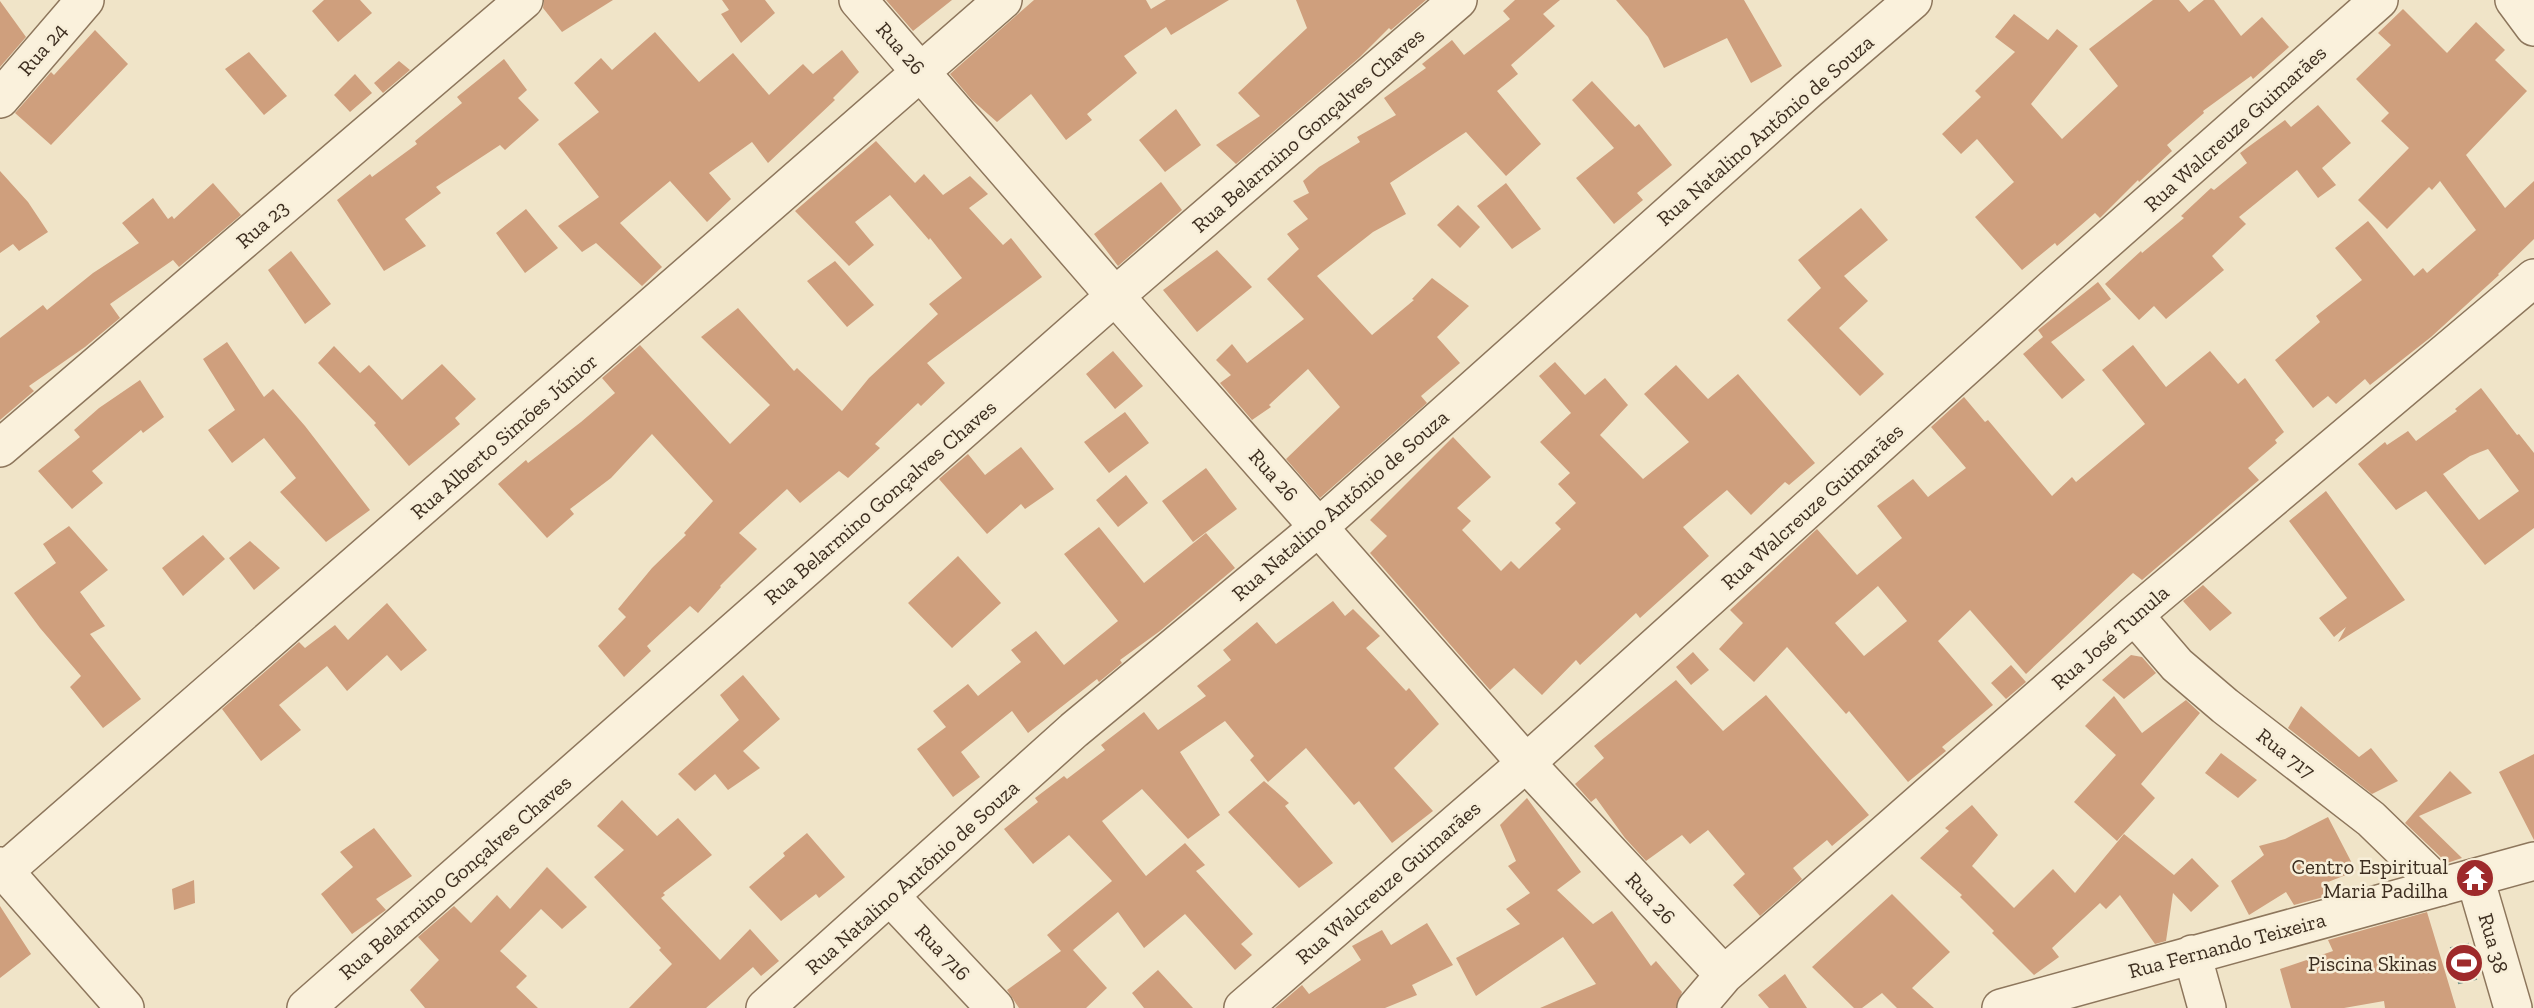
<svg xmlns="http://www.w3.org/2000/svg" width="2534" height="1008" font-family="'Zilla Slab',serif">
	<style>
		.water { fill: #a9c4bc; stroke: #6f938a; stroke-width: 2 }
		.building { fill: #cf9f7d; fill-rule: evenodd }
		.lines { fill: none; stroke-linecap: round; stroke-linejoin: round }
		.minor-casing { stroke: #8d765c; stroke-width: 40 }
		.minor { stroke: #faf1dc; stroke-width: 37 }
		.labels { text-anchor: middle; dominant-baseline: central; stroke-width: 5; stroke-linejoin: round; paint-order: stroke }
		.street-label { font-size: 21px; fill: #3d2e20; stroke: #f7eed8 }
		.poi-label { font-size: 21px; fill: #3d2e20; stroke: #f7eed8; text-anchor: end }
	</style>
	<rect width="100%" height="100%" fill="#f0e4c8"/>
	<path class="water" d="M2468 944 2476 979 2459 983 2451 948Z"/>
	<path class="building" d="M324 0H360L372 13 338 42 312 11Z
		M544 0H613L562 32 543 8Z
		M722 0H765L775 13 741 43 721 14 729 10Z
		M886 0H952L913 31Z
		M1034 0H1146L1151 9 1166 0H1229L1171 35 1166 27 1124 56 1137 73 1087 114 1092 120 1066 140 1031 94 997 122 972 100 950 74Z
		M1296 0H1426L1391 30 1389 28 1360 57 1236 164 1216 145 1260 116 1238 93 1307 28Z
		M1515 0H1560L1543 14 1555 26 1511 65 1518 74 1497 91 1541 144 1506 176 1466 132 1390 183 1406 214 1373 232 1317 276 1372 335 1414 300 1412 299 1432 278 1469 306 1437 337 1460 363 1421 396 1427 403 1320 498 1286 459 1340 407 1308 369 1269 405 1271 407 1252 420 1220 383 1231 375 1216 360 1232 344 1247 363 1304 319 1267 279 1299 249 1287 234 1308 219 1293 201 1309 193 1303 181 1319 167 1360 142 1357 137 1396 115 1384 98 1426 68 1422 64 1452 40 1464 55 1510 19 1503 11Z
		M1616 0H1744L1782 66 1751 83 1727 38 1664 68 1648 37Z
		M2153 0H2179L2189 12 2204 0H2214L2241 36 2262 17 2289 47 2253 79 2251 76 2203 111 2204 113 2167 145 2172 151 2139 182 2138 180 2100 218 2095 213 2057 246 2055 243 2022 270 1975 217 2014 182 1977 139 1961 154 1942 134 1981 97 1975 91 2015 52 1995 37 2014 14 2048 40 2057 29 2078 46 2031 104 2062 139 2118 86 2089 49Z
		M0 1 26 37 0 67Z
		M2403 9 2447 53 2476 22 2505 50 2495 60 2527 91 2466 155 2505 208 2534 181V239L2498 274 2499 275 2431 337 2370 385 2365 379 2336 404 2328 396 2313 408 2275 360 2320 322 2316 316 2362 280 2335 248 2368 221 2414 276 2423 268 2427 273 2476 230 2440 181 2432 190 2429 187 2387 229 2358 200 2409 148 2381 121 2389 113 2356 79 2391 45 2378 33Z
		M95 30 128 64 51 145 15 113 51 72 54 75Z
		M655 32 699 82 733 53 769 95 803 64 813 74 842 50 859 72 833 98 835 100 768 163 752 142 709 173 731 199 707 222 670 181 620 223 662 267 642 286 596 243 582 252 558 226 599 197 558 144 599 112 574 83 601 58 612 70Z
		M249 52 287 96 264 115 225 69Z
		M504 59 527 90 518 98 539 120 505 150 500 145 436 187 441 193 405 219 426 246 384 271 337 200 370 174 372 177 417 144 415 141 462 103 457 97Z
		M399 61 410 70 383 93 374 83Z
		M355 74 372 93 350 112 334 95Z
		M1592 81 1635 127 1639 124 1672 165 1637 193 1643 200 1614 224 1576 178 1614 148 1572 100Z
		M2318 105 2351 143 2322 168 2336 185 2318 198 2297 170 2239 217 2246 224 2212 256 2224 270 2166 319 2154 306 2139 320 2105 284 2141 251 2142 253 2184 218 2181 216 2211 188 2214 190 2247 163 2240 153 2285 120 2291 127Z
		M1176 109 1201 145 1165 172 1139 140Z
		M876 141 915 183 924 174 943 195 970 176 988 194 969 208 1003 245 1011 238 1042 277 927 363 945 383 921 406 918 403 875 444 880 448 848 478 839 471 800 503 787 489 739 533 757 549 720 586 721 587 698 613 690 606 647 646 651 651 624 677 598 646 626 617 618 609 652 568 686 535 684 533 713 501 652 434 611 478 570 509 574 514 547 538 498 484 526 460 528 463 581 422 615 393 602 378 640 345 730 444 770 405 701 337 738 308 794 371 797 368 842 411 869 378 938 314 929 304 962 278 930 238 929 240 890 195 855 222 874 245 849 266 795 211Z
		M0 171 28 202 48 232 19 251 13 244 0 253Z
		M1161 182 1182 210 1118 266 1094 234Z
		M213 183 241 215 179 267 173 260 110 304 120 318 85 347 29 386 34 391 0 420V338L43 305 47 310 93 273 139 243 122 223 153 198 168 219 172 216 174 219Z
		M1506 183 1541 229 1512 249 1477 206Z
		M1458 205 1480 227 1460 248 1437 225Z
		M1861 208 1888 240 1844 276 1868 301 1839 328 1884 374 1860 396 1787 320 1821 288 1798 260Z
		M526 209 558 248 525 273 496 233Z
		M1217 250 1252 287 1197 332 1163 290Z
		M291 251 331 304 305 324 268 270Z
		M835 261 874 305 847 327 807 281Z
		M2098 282 2111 299 2051 342 2085 380 2062 399 2023 354 2043 337 2038 330Z
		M227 342 264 397 273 389 305 426 370 510 326 542 280 492 296 478 264 438 232 463 208 430 235 410 203 359Z
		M2133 345 2166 387 2210 351 2238 384 2245 378 2284 432 2275 440 2277 443 2248 468 2259 480 2142 580 2133 573 2026 674 1970 610 1938 641 1993 705 1942 747 1946 751 1908 782 1849 711 1846 714 1787 647 1754 682 1719 649 1743 623 1730 610 1817 529 1857 575 1902 538 1877 506 1913 479 1928 497 1966 468 1931 427 1964 397 1985 422 1988 420 2052 496 2072 477 2076 482 2145 424 2102 370ZM1878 586 1907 621 1864 656 1835 623Z
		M334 346 360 373 369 365 402 400 442 364 476 399 455 418 460 424 409 466 374 425 376 423 318 363Z
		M1113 351 1143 386 1115 409 1086 374Z
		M1555 362 1585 395 1605 378 1628 405 1600 435 1643 479 1689 442 1644 394 1676 365 1708 399 1738 374 1815 463 1789 485 1785 482 1751 515 1727 490 1683 527 1709 556 1640 618 1636 613 1580 665 1576 660 1542 695 1514 668 1490 690 1370 553 1387 536 1370 520 1453 437 1491 477 1457 508 1471 521 1462 530 1501 571 1511 561 1519 569 1561 529 1555 523 1576 503 1558 484 1570 473 1540 442 1571 413 1539 376Z
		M140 380 164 417 143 433 141 430 92 471 103 483 72 509 38 471 80 437 74 430 99 408Z
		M2481 388 2517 435 2519 434 2534 453V528L2485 565 2426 491 2396 510 2358 464 2385 442 2387 445 2408 431 2416 441 2457 411 2455 409ZM2488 449 2519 491 2479 520 2443 474 2470 456Z
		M1125 412 1149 443 1109 473 1084 442Z
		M1021 447 1054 489 1025 509 1021 504 987 534 939 479 968 454 985 475Z
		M1206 468 1237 509 1193 542 1162 501Z
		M1126 475 1148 503 1118 527 1096 500Z
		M2326 491 2405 600 2338 642 2346 627 2334 637 2319 618 2347 598 2289 521Z
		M69 526 108 570 80 592 105 626 90 634 141 699 103 728 70 687 81 676 40 628 14 593 56 563 43 544Z
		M1099 527 1144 583 1206 533 1235 568 1160 631 1120 660 1122 663 1099 682 1097 679 1028 733 1012 711 961 752 980 777 953 797 917 749 946 727 933 711 968 684 978 696 1021 662 1011 650 1036 631 1064 665 1118 621 1064 554Z
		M203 535 225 559 183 596 162 568Z
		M250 541 280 568 254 590 229 558Z
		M958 556 1001 603 952 648 908 603Z
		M2203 585 2232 613 2210 631 2183 601Z
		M1333 601 1345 616 1353 609 1380 636 1366 648 1406 691 1409 688 1439 724 1394 768 1433 811 1392 843 1359 801 1354 805 1306 748 1268 782 1250 760 1254 756 1225 721 1180 752 1220 815 1188 839 1142 789 1102 821 1146 876 1185 843 1205 865 1196 871 1253 934 1241 944 1252 955 1235 970 1185 914 1144 948 1118 912 1073 950 1107 988 1086 1008H1019L1007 990 1061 951 1047 935 1112 881 1069 835 1033 864 1004 829 1038 802 1035 798 1064 776 1067 779 1105 750 1101 745 1144 712 1158 730 1206 696 1197 686 1231 660 1223 650 1257 622 1276 644Z
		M387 603 427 650 401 671 387 655 347 691 327 666 279 705 301 730 261 761 222 709 299 642 305 648 335 625 348 640Z
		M1693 652 1709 670 1691 685 1676 667Z
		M2131 655 2142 657 2156 673 2124 699 2102 680Z
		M2011 665 2026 682 2006 699 1991 683Z
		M743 675 780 719 743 751 760 768 728 790 715 774 695 791 678 774 739 720 720 695Z
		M1676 680 1723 731 1766 695 1869 815 1832 846 1827 840 1793 868 1802 879 1760 916 1733 885 1745 874 1708 830 1690 844 1682 835 1646 861 1625 838 1596 798 1591 802 1575 784 1604 758 1594 746Z
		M2114 696 2142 733 2186 700 2200 713 2141 784 2155 798 2117 841 2074 802 2116 755 2085 726Z
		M2301 706 2359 757 2371 748 2398 781 2372 794 2288 728Z
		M2221 753 2257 780 2238 798 2205 773Z
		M2534 754V840L2499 772Z
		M2450 771 2472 793 2419 816 2462 858 2447 863 2405 823Z
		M1264 781 1289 803 1285 806 1333 863 1299 888 1228 812Z
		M1527 798 1581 872 1557 890 1593 924 1612 911 1651 966 1656 961 1682 992 1676 1008H1540L1596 984 1563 937 1476 996 1456 958 1520 924 1506 909 1530 893 1508 866 1516 861 1500 825Z
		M622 800 657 836 678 818 712 855 663 893 665 895 661 898 720 960 750 929 779 961 761 976 753 967 706 1008H629L672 964 659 950 661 948 594 877 624 850 597 826Z
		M1972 805 1998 835 1972 866 2014 908 2053 869 2075 893 2124 834 2174 875 2192 858 2219 886 2191 912 2173 893 2166 941 2155 944 2120 895 2106 909 2100 903 2052 948 2059 957 2034 975 1992 933 1994 931 1960 897 1962 895 1920 858 1949 831 1945 828Z
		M2328 817 2356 871 2323 884 2331 895 2294 905 2286 892 2249 915 2231 881 2264 855 2259 846 2285 839Z
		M374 828 412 876 376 899 386 910 352 934 321 894 353 867 340 852Z
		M807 833 845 877 819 898 816 894 781 921 749 887 785 856 783 853Z
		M547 867 587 907 562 929 541 909 500 951 527 976 516 987 538 1008H425L410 990 439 960 418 937 454 906 471 923 497 895 510 909Z
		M194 880 195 903 174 910 172 889Z
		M1892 894 1950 952 1912 988 1934 1008H1897L1882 993 1862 1008H1854L1812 967Z
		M0 906 31 954 0 978Z
		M2427 912 2456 1008H2385L2384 1001 2344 1008H2291L2280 969 2333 951 2328 940Z
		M1427 923 1453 965 1412 985 1417 995 1385 1008H1275L1302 985 1309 994 1361 960 1352 946 1382 930 1391 945Z
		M1158 970 1193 1008H1144L1132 993Z
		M1785 974 1807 1008H1769L1758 995Z"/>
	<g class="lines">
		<defs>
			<path id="minor" d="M858 0 1115 296 1526 763 1724 975
				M2514 0 2534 27
				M0 99 85 0
				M0 448 524 0
				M2134 615 2177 665 2225 706 2371 819 2441 887
				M0 866 125 1008
				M0 875 1003 0
				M2475 878 2513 1008
				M890 896 995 1008
				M2192 954 2207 1008
				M306 1008 1115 296 1458 0
				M765 1008 1074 730 1320 526 1808 90 1913 0
				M1243 1008 1526 763 2053 288 2379 0
				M1696 1008 1724 975 2134 615 2534 278
				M2001 1008 2534 861"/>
		</defs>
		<use href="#minor" class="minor-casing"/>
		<use href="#minor" class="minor"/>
	</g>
	<defs>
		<symbol id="temple-disc" viewBox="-11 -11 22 22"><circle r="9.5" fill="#9e2a2b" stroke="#f7eed8"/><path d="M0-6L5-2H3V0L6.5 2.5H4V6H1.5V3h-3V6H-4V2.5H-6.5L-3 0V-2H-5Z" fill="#fff"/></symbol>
		<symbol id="stadium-disc" viewBox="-11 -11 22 22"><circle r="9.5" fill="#9e2a2b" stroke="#f7eed8"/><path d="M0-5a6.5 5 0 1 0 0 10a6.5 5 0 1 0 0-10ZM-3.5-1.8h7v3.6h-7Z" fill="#fff"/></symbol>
	</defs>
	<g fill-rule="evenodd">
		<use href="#temple-disc" x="2453" y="856" width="44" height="44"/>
		<use href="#stadium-disc" x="2442" y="941" width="44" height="44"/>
	</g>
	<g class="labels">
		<g class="street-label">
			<text transform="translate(901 48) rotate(49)">Rua 26</text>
			<text transform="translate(42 49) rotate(-49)">Rua 24</text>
			<text transform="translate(2235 128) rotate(-42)">Rua Walcreuze Guimarães</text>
			<text transform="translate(1308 130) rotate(-41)">Rua Belarmino Gonçalves Chaves</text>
			<text transform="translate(1765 130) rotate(-41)">Rua Natalino Antônio de Souza</text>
			<text transform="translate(262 224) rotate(-41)">Rua 23</text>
			<text transform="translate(504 436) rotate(-41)">Rua Alberto Simões Júnior</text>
			<text transform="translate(1274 475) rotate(48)">Rua 26</text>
			<text transform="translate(880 502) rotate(-41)">Rua Belarmino Gonçalves Chaves</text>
			<text transform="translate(1340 505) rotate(-41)">Rua Natalino Antônio de Souza</text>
			<text transform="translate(1812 506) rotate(-42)">Rua Walcreuze Guimarães</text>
			<text transform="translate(2110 637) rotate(-41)">Rua José Tunula</text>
			<text transform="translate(2286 753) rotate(38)">Rua 717</text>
			<text transform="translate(455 877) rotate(-41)">Rua Belarmino Gonçalves Chaves</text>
			<text transform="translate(912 877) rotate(-42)">Rua Natalino Antônio de Souza</text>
			<text transform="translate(1388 882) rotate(-41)">Rua Walcreuze Guimarães</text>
			<text transform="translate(1651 898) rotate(47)">Rua 26</text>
			<text transform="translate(2494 943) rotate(74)">Rua 38</text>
			<text transform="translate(2227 945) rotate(-15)">Rua Fernando Teixeira</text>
			<text transform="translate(943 952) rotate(46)">Rua 716</text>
		</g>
		<g class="poi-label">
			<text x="2448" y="866">Centro Espiritual<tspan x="2448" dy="24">Maria Padilha</tspan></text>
			<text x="2437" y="963">Piscina Skinas</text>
		</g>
	</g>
</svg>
